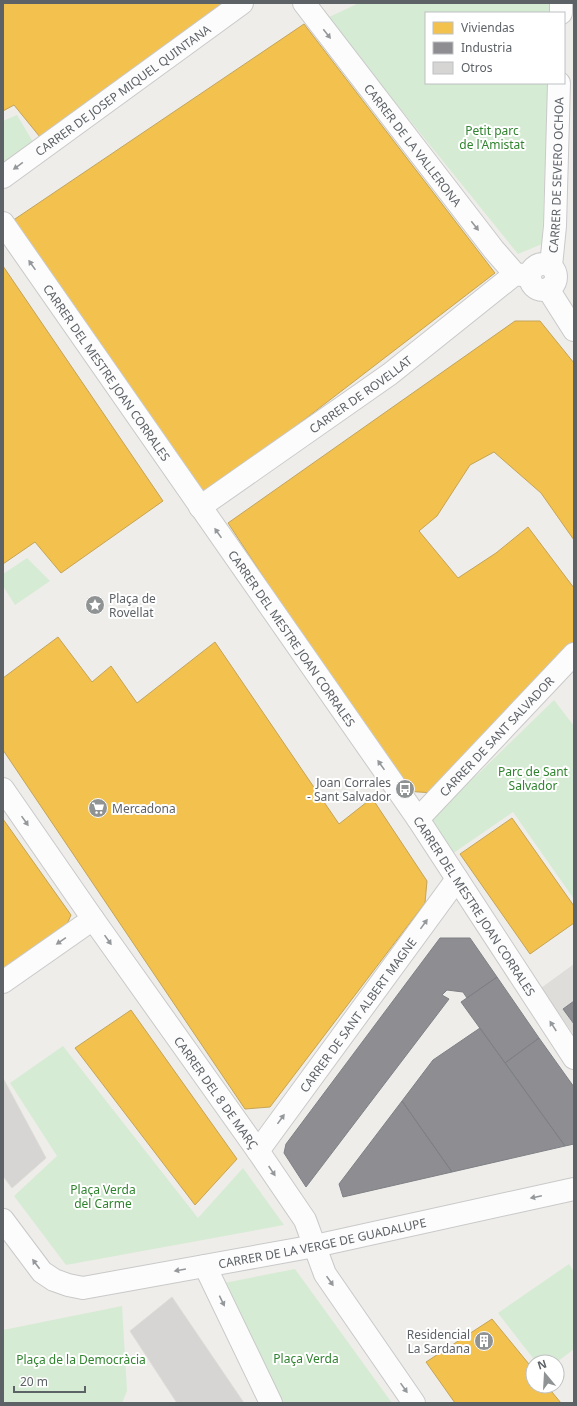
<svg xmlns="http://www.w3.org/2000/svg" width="577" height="1406" font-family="'Noto Sans',sans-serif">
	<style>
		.industrial { fill: #dfddda }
		.green { fill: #d6ebd3 }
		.homes { fill: #f2c14e; stroke: #c5a456 }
		.industry { fill: #8d8d92; stroke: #7f8085 }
		.building { fill: #d6d5d3; stroke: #dedcd8 }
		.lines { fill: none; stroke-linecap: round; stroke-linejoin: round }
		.street-casing { stroke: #c9c9ca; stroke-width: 24 }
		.street { stroke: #fcfcfc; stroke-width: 22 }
		.oneway { fill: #95989b }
		.labels { text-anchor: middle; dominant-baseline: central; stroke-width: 4; stroke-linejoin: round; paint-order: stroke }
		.street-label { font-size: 12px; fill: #5d6267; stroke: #fff }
		.park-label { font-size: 12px; fill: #30842f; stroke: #fff }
		.poi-label { font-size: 12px; fill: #5d6267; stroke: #fff; text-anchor: start }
	</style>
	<rect width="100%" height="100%" fill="#eeede9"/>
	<path class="industrial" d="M574 964V1035L541 988Z"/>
	<path class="green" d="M359 3H551V13H426V83H548L542 244 518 254 327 18Z
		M17 115 36 147 3 171V121Z
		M27 558 50 581 15 605 3 586V574Z
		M554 700 574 726V899L513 812 452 854 428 819 478 774Z
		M63 1046 198 1218 243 1168 284 1225 66 1265 14 1196 57 1156 10 1083Z
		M569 1264 574 1272V1349L557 1362H536L498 1313Z
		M295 1269 392 1403H280L219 1284Z
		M122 1306 127 1391 122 1403H3V1330Z"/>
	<path class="homes" d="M3 3H231L40 137 14 105 3 111Z
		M304 24 495 273 205 496 12 221Z
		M3 266 163 501 61 573 35 542 3 564Z
		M515 321H540L574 363V540L541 493 494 452 470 465 437 516 419 531 458 578 496 553 528 527 574 588V643L434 793 404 791 228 523Z
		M58 637 92 682 111 666 137 703 215 642 339 824 372 798 427 881 425 903 270 1107 245 1109 3 750V678Z
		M512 818 574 906V923L530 954 460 854Z
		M3 819 71 915 65 929 3 973Z
		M131 1010 237 1159 195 1205 75 1048Z
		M492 1319 533 1369V1386H547L561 1403H455L426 1362Z"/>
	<path class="industry" d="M440 938H470L497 977 467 998 463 992 447 990 442 995 449 999 306 1187 284 1153 286 1144Z
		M497 977 539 1038 505 1063 461 1002Z
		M574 1001V1024L563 1009Z
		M480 1028 565 1146 452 1172 402 1101 433 1060Z
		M539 1038 574 1087V1144L565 1146 505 1063Z
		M402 1101 452 1172 343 1197 339 1184Z"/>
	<path class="building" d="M3 1078 46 1158 12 1188 3 1176Z
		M172 1297 244 1403H177L130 1331Z"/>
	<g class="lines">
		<defs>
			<g id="street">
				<path id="s1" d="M304 3 494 250 515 274 530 276"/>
				<path d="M561 13V3"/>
				<path id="s2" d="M3 177 242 3"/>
				<path id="s3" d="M3 223 418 819 574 1058"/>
				<circle cx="543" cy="277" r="13"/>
				<path id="s4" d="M551 266 555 226 559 83"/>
				<path d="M549 288 553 297 574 330"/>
				<path id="s5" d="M200 507 390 374 515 274"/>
				<path id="s6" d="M3 789 93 919 258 1151 305 1220 325 1274 414 1403"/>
				<path id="s7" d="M418 819 574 654"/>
				<path d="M3 982 93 919"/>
				<path id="s8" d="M258 1151 457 879"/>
				<path id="s9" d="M3 1220 42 1272 54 1280 68 1285 83 1288 315 1246 574 1189"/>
				<path d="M205 1266 271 1403"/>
			</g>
		</defs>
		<use href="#street" class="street-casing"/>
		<use href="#street" class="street"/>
	</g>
	<defs><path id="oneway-solid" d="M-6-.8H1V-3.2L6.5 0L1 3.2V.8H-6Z"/></defs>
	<g class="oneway">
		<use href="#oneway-solid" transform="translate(327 34) rotate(52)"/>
		<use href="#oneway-solid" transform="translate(18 166) rotate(144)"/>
		<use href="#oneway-solid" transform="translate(475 226) rotate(52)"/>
		<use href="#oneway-solid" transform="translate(32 265) rotate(-125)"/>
		<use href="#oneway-solid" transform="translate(218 533) rotate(-125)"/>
		<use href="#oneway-solid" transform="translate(381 765) rotate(-125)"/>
		<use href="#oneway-solid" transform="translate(25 821) rotate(55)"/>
		<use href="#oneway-solid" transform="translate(424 924) rotate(-54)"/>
		<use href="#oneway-solid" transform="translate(108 940) rotate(55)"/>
		<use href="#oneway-solid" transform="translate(61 941) rotate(145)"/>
		<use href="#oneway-solid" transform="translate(553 1026) rotate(-123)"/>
		<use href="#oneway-solid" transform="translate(281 1119) rotate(-54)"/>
		<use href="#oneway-solid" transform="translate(272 1171) rotate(56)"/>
		<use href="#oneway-solid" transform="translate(536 1197) rotate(168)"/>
		<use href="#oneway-solid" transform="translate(36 1264) rotate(-127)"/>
		<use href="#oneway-solid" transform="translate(180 1270) rotate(170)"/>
		<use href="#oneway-solid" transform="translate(330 1281) rotate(55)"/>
		<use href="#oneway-solid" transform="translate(222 1301) rotate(64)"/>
		<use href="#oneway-solid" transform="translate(404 1388) rotate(55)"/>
	</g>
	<defs>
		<symbol id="sight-disc" viewBox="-11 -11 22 22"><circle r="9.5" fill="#909394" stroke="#fff"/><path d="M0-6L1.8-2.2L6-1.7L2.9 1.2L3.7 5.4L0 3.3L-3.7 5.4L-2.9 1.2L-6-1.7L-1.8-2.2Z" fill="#fff"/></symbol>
		<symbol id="bus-disc" viewBox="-11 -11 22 22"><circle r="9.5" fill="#909394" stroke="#fff"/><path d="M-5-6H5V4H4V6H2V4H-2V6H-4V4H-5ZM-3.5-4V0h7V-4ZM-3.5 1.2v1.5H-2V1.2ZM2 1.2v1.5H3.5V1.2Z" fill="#fff"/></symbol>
		<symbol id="supermarket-disc" viewBox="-11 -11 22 22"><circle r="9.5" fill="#909394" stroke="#fff"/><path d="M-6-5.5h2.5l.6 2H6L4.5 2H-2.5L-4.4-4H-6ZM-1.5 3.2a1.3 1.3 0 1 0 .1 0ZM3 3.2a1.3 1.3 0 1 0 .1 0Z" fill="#fff"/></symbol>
		<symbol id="building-disc" viewBox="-11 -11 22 22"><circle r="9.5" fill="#909394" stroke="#fff"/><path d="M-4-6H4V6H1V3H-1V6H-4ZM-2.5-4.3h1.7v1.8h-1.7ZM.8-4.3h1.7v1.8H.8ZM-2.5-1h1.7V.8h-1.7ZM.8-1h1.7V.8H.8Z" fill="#fff"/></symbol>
	</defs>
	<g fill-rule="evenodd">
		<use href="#sight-disc" x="84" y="594" width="22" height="22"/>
		<use href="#bus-disc" x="394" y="778" width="22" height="22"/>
		<use href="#supermarket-disc" x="87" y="797" width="22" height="22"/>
		<use href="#building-disc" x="473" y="1330" width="22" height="22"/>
	</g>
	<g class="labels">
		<g class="street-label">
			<text stroke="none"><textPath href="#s2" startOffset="148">CARRER DE JOSEP MIQUEL QUINTANA</textPath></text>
			<text stroke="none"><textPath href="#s1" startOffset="179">CARRER DE LA VALLERONA</textPath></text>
			<text stroke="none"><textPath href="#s4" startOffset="91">CARRER DE SEVERO OCHOA</textPath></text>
			<text stroke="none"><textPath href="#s3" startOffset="182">CARRER DEL MESTRE JOAN CORRALES</textPath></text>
			<text stroke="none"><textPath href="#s5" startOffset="196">CARRER DE ROVELLAT</textPath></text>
			<text stroke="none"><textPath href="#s3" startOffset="506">CARRER DEL MESTRE JOAN CORRALES</textPath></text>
			<text stroke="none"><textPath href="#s7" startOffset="114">CARRER DE SANT SALVADOR</textPath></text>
			<text stroke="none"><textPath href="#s3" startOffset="830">CARRER DEL MESTRE JOAN CORRALES</textPath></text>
			<text stroke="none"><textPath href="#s8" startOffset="169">CARRER DE SANT ALBERT MAGNE</textPath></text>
			<text stroke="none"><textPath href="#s6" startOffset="371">CARRER DEL 8 DE MARÇ</textPath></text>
			<text stroke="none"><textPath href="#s9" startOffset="353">CARRER DE LA VERGE DE GUADALUPE</textPath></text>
		</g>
		<g class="park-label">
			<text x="492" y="130">Petit parc<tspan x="492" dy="14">de l'Amistat</tspan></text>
			<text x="533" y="771">Parc de Sant<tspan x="533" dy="14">Salvador</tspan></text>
			<text x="103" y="1189">Plaça Verda<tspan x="103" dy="14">del Carme</tspan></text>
			<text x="306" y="1358">Plaça Verda</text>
			<text x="81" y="1359">Plaça de la Democràcia</text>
		</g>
		<g class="poi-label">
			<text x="109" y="598">Plaça de<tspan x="109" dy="14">Rovellat</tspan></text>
			<text x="391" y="782" text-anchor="end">Joan Corrales<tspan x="391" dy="14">- Sant Salvador</tspan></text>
			<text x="112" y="808">Mercadona</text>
			<text x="470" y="1334" text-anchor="end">Residencial<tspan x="470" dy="14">La Sardana</tspan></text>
		</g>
	</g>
	<rect width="577" height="1406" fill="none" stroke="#5d6267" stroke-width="8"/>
	<rect x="425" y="12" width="140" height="72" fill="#ffffff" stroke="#bec0c2"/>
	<rect x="433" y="22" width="20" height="12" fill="#f2c14e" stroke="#bec0c2"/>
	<text x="461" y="32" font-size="12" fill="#5d6267">Viviendas</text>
	<rect x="433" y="42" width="20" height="12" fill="#8d8d92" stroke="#bec0c2"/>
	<text x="461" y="52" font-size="12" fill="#5d6267">Industria</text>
	<rect x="433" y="62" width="20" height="12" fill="#d6d5d3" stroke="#bec0c2"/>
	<text x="461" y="72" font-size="12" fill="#5d6267">Otros</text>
	<g transform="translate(545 1374) rotate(342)"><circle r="19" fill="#ffffff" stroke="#bec0c2"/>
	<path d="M0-3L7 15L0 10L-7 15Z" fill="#909394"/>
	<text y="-6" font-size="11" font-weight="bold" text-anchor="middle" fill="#5d6267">N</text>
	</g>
	<path d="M14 1386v6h71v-6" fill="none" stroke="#5d6267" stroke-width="2"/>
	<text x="20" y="1386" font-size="12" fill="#5d6267" stroke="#ffffff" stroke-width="3" paint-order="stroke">20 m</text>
</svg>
